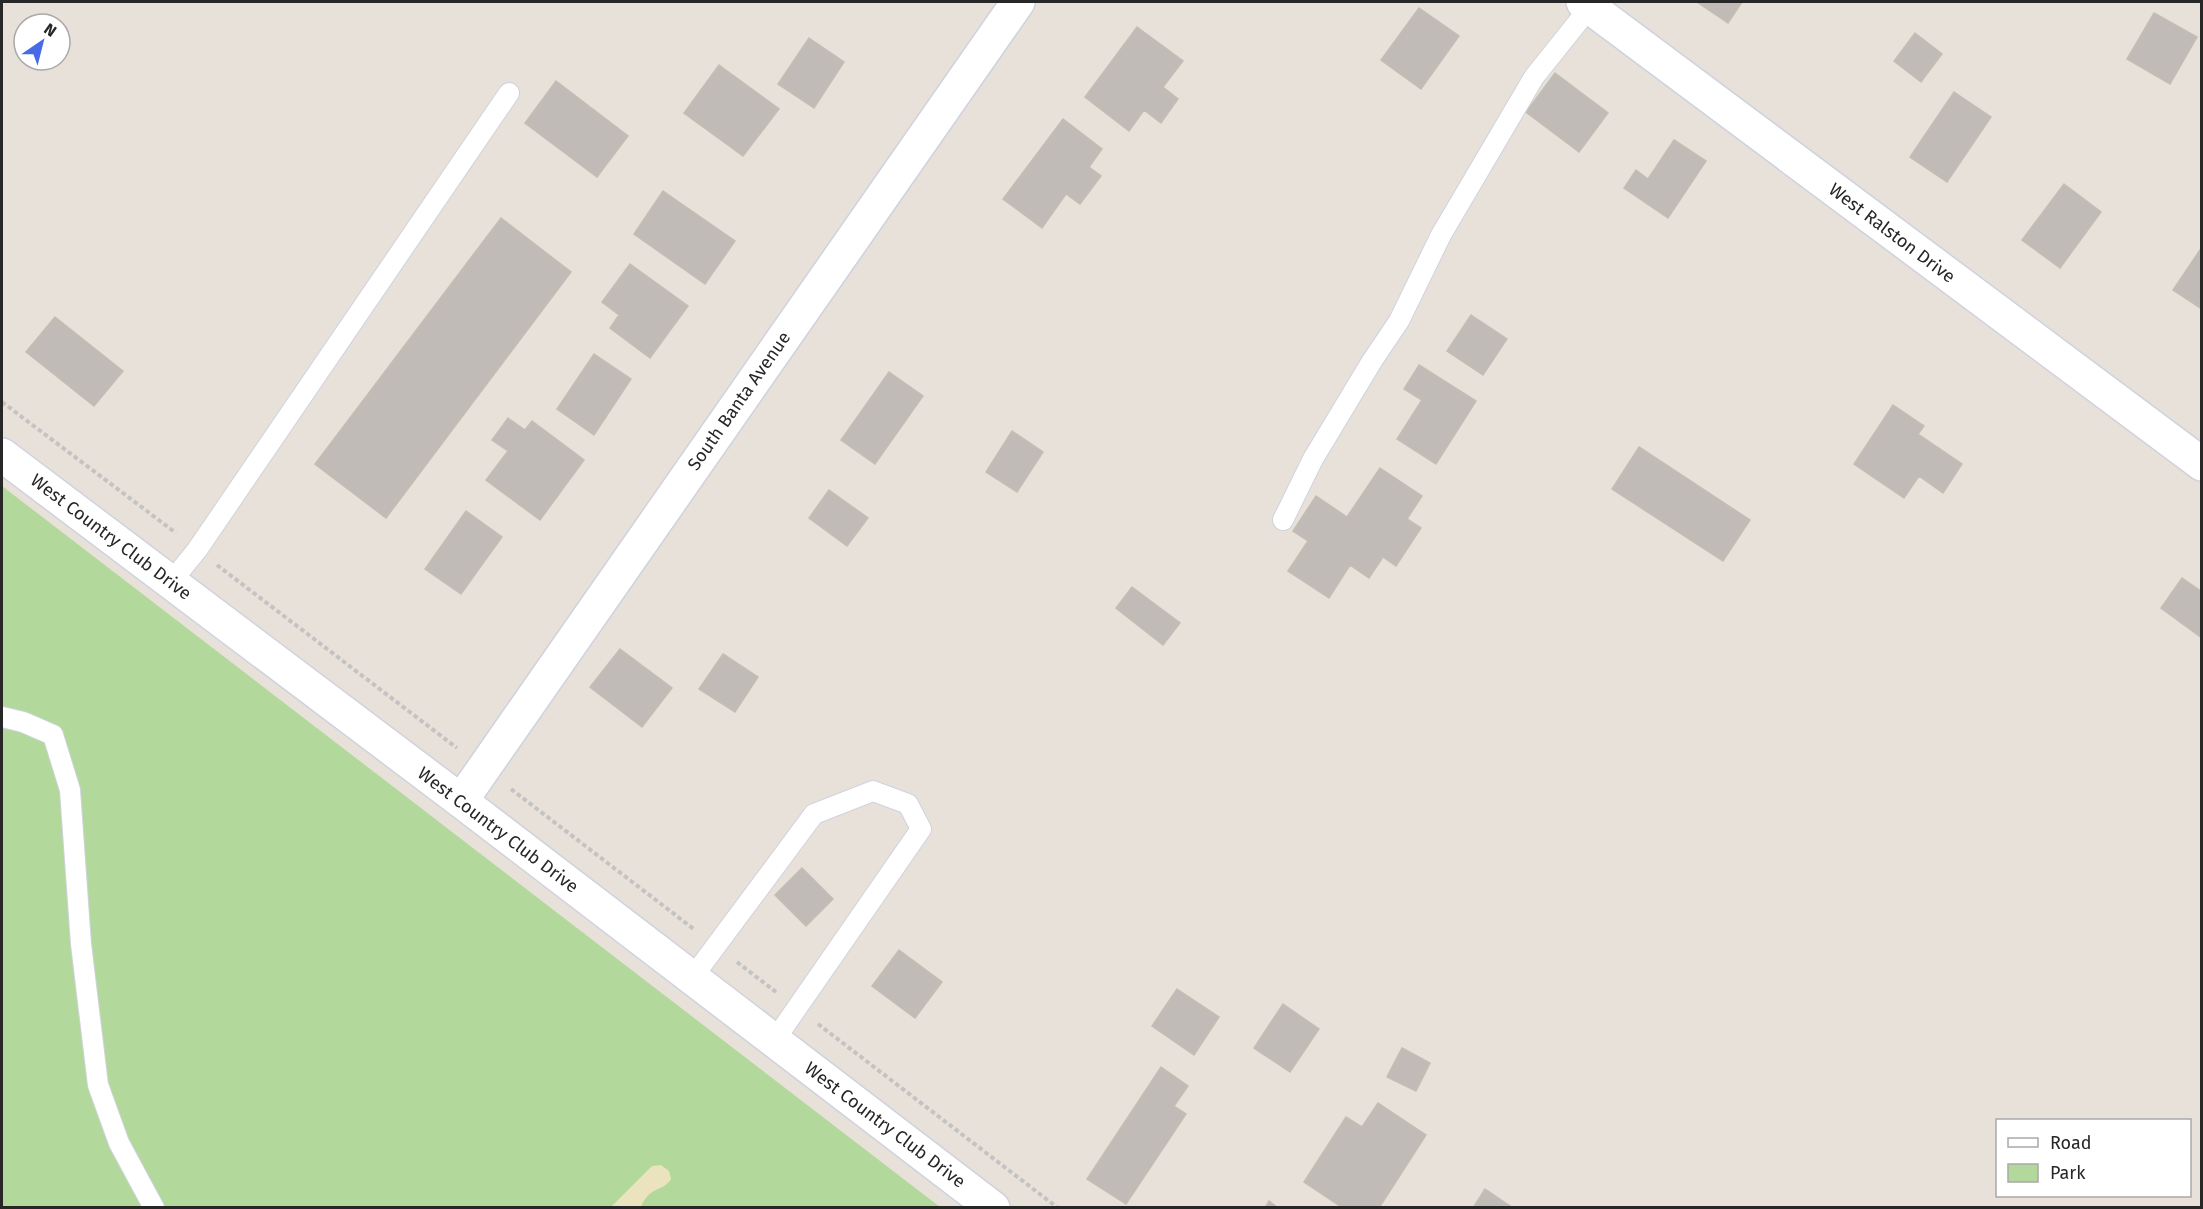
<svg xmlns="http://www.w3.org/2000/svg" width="2203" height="1209" font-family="'Fira Sans',sans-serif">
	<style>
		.green { fill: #b2d99b }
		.sand { fill: #ebe3be }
		.building { fill: #c0bbb6; stroke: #c3bdb3; stroke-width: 1.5 }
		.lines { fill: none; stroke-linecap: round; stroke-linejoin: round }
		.service-casing { stroke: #cfd2de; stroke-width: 22 }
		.minor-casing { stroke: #cfd2de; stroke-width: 36 }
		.secondary-casing { stroke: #cfd2de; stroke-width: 36 }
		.path { stroke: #c3c3c3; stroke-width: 4; stroke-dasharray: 4.5 3; stroke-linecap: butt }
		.service { stroke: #fff; stroke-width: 20 }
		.minor { stroke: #fff; stroke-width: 33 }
		.secondary { stroke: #fff; stroke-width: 33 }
		.labels { text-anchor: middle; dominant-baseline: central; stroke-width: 4.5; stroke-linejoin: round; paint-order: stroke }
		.street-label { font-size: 18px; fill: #272727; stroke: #fff }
	</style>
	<rect width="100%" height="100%" fill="#e8e1d9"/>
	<path class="green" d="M2 486 940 1207 2 1208Z"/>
	<path class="sand" d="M661 1165 669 1171 671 1179C662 1193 650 1185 641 1207H611L652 1166Z"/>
	<path class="building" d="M1697 2H1742L1728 23Z
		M1419 8 1459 36 1421 89 1381 60Z
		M2154 13 2197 37 2170 84 2127 59Z
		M1137 27 1183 61 1163 87 1178 99 1161 123 1144 110 1129 131 1085 97Z
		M1915 33 1942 54 1921 82 1894 61Z
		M809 38 844 62 814 108 778 84Z
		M719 65 779 109 743 156 684 113Z
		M1555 73 1608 113 1579 152 1526 112Z
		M556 81 628 136 597 177 525 123Z
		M1954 92 1991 117 1947 182 1910 157Z
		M1063 119 1102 149 1089 167 1101 176 1080 204 1066 194 1042 228 1003 199Z
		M1674 140 1706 161 1668 218 1624 188 1636 170 1648 179Z
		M2064 184 2101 212 2060 268 2022 240Z
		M663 191 735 241 705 284 634 234Z
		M501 218 571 272 386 518 315 464Z
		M2202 247V309L2173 290Z
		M630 264 688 306 650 358 610 328 619 315 602 302Z
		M1471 315 1507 339 1483 375 1447 351Z
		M55 317 123 371 94 406 26 352Z
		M594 354 631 379 594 435 557 409Z
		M1419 365 1476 401 1436 464 1397 439 1422 400 1404 389Z
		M889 372 923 396 875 464 841 440Z
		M1893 405 1924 426 1918 434 1962 464 1943 493 1919 476 1904 498 1854 464Z
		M508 418 525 430 532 421 584 460 540 520 486 480 508 451 492 440Z
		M1012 431 1043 452 1017 492 986 472Z
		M1639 447 1750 520 1723 561 1612 489Z
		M1380 468 1422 496 1407 519 1421 528 1396 566 1383 557 1369 578 1350 565 1329 598 1288 571 1308 541 1293 531 1316 496 1347 517Z
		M829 490 868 518 847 546 809 518Z
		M466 511 502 537 461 594 425 569Z
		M2182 578 2202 592V638L2161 608Z
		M1132 587 1180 623 1163 645 1116 608Z
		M620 649 672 688 642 727 590 687Z
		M723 654 758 677 735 712 699 689Z
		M802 868 833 899 806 926 775 895Z
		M899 950 942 982 915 1018 872 986Z
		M1177 989 1219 1017 1194 1055 1152 1026Z
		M1283 1004 1319 1029 1290 1072 1254 1048Z
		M1402 1048 1430 1063 1416 1091 1387 1077Z
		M1161 1067 1188 1086 1174 1106 1186 1114 1126 1204 1087 1179Z
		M1378 1103 1426 1135 1379 1208H1343L1304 1182 1346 1117 1362 1127Z
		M1485 1189 1513 1208H1473Z
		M1269 1201 1278 1208H1265Z"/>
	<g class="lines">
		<defs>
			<path id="service" d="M1283 520 1313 459 1372 361 1399 321 1441 235 1534 77 1590 7
				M171 582 197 550 509 93
				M2 717 23 722 53 735 70 790 81 944 98 1085 119 1143 154 1208
				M692 978 814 814 873 791 908 804 921 829 774 1041"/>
			<path id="minor" d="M1583 2 2202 464
				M461 801 1018 2"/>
			<path id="secondary" d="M2 455 461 801 993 1208"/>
		</defs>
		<use href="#service" class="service-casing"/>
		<use href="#minor" class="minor-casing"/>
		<use href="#secondary" class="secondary-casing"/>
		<path class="path" d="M2 402 176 533
			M217 565 457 748
			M511 789 695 930
			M737 962 776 992
			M818 1024 1058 1208"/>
		<use href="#service" class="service"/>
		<use href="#minor" class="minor"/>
		<use href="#secondary" class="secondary"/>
	</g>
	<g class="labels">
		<g class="street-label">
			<text transform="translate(1892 233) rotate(37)">West Ralston Drive</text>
			<text transform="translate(739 401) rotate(-55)">South Banta Avenue</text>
			<text transform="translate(111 537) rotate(37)">West Country Club Drive</text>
			<text transform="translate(498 830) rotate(37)">West Country Club Drive</text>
			<text transform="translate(885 1125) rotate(37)">West Country Club Drive</text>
		</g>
	</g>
	<rect width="2203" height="1209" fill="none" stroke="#272727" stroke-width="6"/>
	<rect x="1996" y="1119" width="195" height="78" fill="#ffffff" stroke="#a9a9a9" stroke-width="1.5"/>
	<rect x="2008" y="1138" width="30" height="9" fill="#ffffff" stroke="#a9a9a9" stroke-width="1.5"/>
	<text x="2050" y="1149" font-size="18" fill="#272727">Road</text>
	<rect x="2008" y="1164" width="30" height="18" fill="#b2d99b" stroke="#a9a9a9" stroke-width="1.5"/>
	<text x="2050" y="1179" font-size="18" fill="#272727">Park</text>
	<g transform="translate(42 42) rotate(35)"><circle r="28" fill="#ffffff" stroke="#a9a9a9" stroke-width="1.5"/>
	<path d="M0-4.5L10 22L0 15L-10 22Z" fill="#486ae6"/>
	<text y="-9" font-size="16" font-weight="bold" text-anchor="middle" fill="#272727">N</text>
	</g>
</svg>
